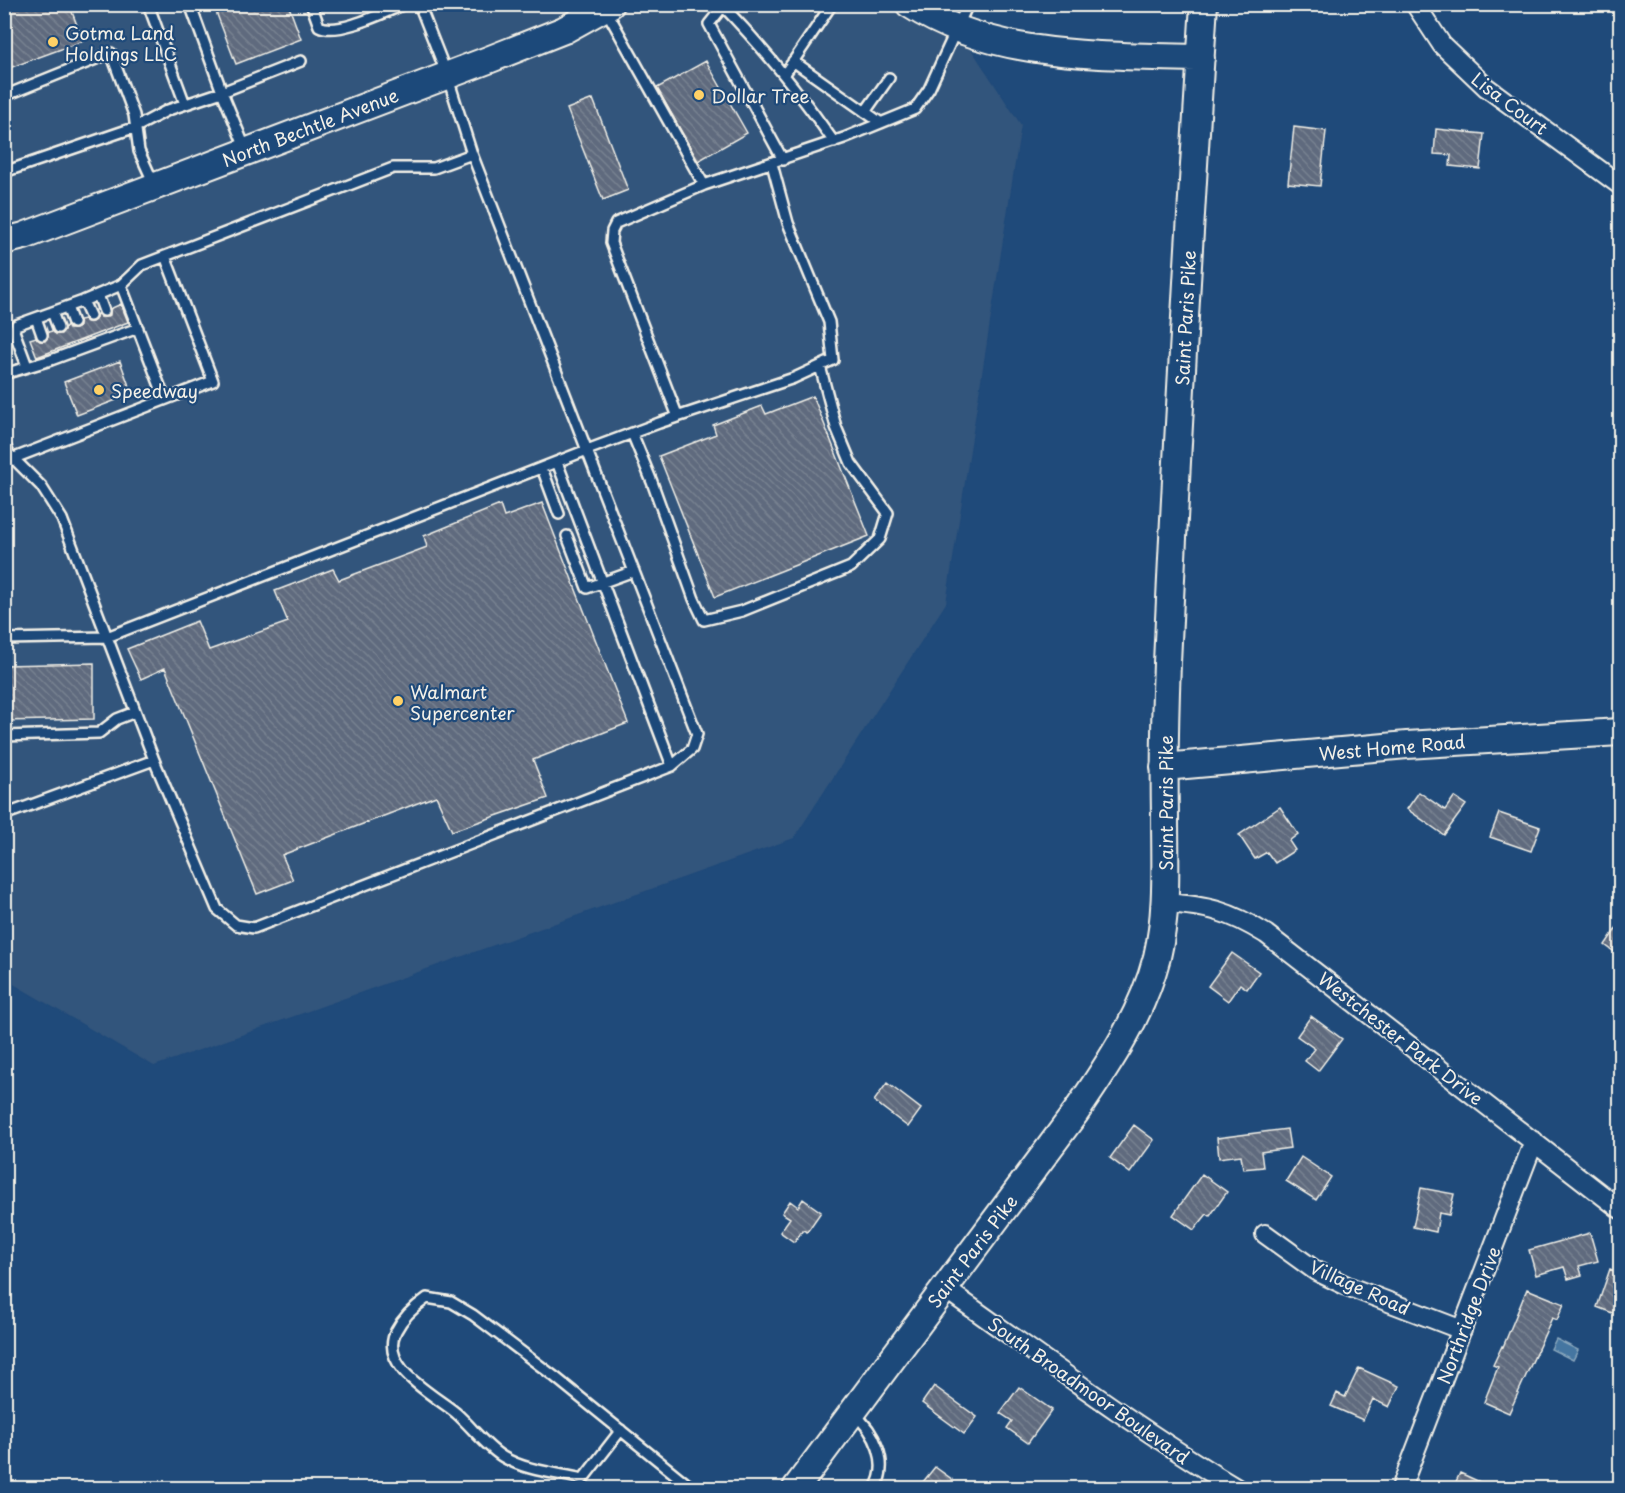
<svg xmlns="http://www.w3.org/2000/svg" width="1625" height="1493" font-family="'Playpen Sans',sans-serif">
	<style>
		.built { fill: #32547b }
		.water { fill: #4476a1; stroke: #8aa7bd; stroke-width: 1.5 }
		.building { fill: url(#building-back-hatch); stroke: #f4f1e8; stroke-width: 1.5 }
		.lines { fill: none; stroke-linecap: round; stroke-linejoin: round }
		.lane-casing { stroke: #f4f1e8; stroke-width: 14 }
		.street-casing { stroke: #f4f1e8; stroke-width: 22 }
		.secondary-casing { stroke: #f4f1e8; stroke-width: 30 }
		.lane { stroke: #1f4a7a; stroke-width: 9 }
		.street { stroke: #1f4a7a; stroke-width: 18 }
		.secondary { stroke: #1f4a7a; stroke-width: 26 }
		.poi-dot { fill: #ffd166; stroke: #1f4a7a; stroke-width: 2 }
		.labels { text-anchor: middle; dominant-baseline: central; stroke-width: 4.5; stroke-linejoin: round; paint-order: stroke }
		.poi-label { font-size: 18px; fill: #f4f1e8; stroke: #1f4a7a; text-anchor: start }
		.street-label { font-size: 18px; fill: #f4f1e8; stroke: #1f4a7a }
	</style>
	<defs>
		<pattern id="building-back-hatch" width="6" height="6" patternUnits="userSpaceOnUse" patternTransform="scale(1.5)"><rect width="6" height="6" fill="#5f6b7e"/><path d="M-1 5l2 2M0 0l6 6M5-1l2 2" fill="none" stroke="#778190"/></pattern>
	</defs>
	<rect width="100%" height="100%" fill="#1f4a7a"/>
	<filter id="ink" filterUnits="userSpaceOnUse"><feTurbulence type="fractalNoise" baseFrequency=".0167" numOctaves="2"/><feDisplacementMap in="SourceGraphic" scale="12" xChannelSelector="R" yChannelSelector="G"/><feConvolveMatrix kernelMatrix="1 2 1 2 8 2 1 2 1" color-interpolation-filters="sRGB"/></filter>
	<g filter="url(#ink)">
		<path class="built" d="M5 5H942L1021 125 946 603 794 838 154 1066 5 979Z"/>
		<path class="water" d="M1556 1339 1578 1350 1573 1360 1551 1349Z"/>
		<path class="building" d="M15 4H69L83 41 4 70V8Z
			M213 4H288L301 39 236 64Z
			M706 61 747 133 698 161 657 88Z
			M593 99 628 190 603 200 567 109Z
			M1294 127 1326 131 1320 186 1288 183Z
			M1436 129 1484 134 1480 169 1450 166 1451 155 1434 154Z
			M121 304 128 322 37 357 30 339 36 337 40 341H45L48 337V332L52 331 56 334H61L67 325 69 329H75L79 327V320L84 319 87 322H92L98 313 100 317H106L110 315V309Z
			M120 361 132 394 77 415 64 382Z
			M813 396 869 536 715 597 659 456 716 434 713 425 762 406 766 414Z
			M542 503 628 723 533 760 548 798 452 831 436 796 282 855 293 880 257 894 165 668 141 679 127 649 197 621 209 650 288 622 275 591 333 569 339 580 427 547 424 536 500 505 504 517Z
			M94 663V719L4 721V665Z
			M1419 792 1445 810 1454 797 1466 805 1444 835 1407 809Z
			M1280 807 1298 834 1289 841 1295 850 1275 863 1267 852 1255 859 1239 835Z
			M1499 813 1540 827 1531 851 1490 837Z
			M1620 923V956L1605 945Z
			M1232 953 1259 972 1247 989 1240 984 1228 1001 1208 986Z
			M1311 1016 1342 1039 1318 1071 1305 1061 1315 1049 1297 1036Z
			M887 1083 921 1109 908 1127 874 1101Z
			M1134 1125 1154 1140 1130 1173 1110 1158Z
			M1287 1129 1290 1148 1261 1152 1263 1167 1243 1169 1241 1155 1219 1158 1217 1138Z
			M1301 1157 1331 1177 1316 1200 1286 1181Z
			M1202 1174 1227 1192 1210 1216 1207 1214 1194 1230 1173 1215Z
			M1421 1188 1454 1194 1449 1215 1439 1213 1436 1232 1413 1227Z
			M803 1199 821 1212 807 1232 803 1230 794 1242 780 1232 790 1218 782 1213 790 1201 798 1207Z
			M1590 1233 1598 1261 1579 1266 1582 1275 1568 1279 1564 1267 1536 1275 1529 1250Z
			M1610 1269 1620 1273V1299L1615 1314 1597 1307Z
			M1527 1289 1564 1304 1557 1320 1552 1318 1509 1413 1484 1402 1498 1367 1493 1365 1502 1346 1503 1347Z
			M1359 1368 1399 1386 1389 1407 1373 1399 1363 1420 1331 1406 1337 1393 1345 1397Z
			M934 1386 977 1417 964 1434 922 1403Z
			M1019 1387 1052 1410 1028 1443 1007 1428 1012 1421 1000 1413Z
			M935 1467 953 1480 947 1488H918Z
			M1460 1473 1493 1488H1453Z"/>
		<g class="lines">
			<defs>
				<path id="lane" d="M148 4 185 104
					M190 4 222 92 301 61
					M311 4 319 26C338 36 385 12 405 4
					M721 4C763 47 800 93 834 142
					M725 4 709 24 783 160
					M606 10 704 185 844 138 915 109 929 89 968 4
					M793 61 881 123
					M784 75 830 7 829 4
					M4 96 111 53 134 115 139 151 154 184
					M865 112 889 78
					M4 172 136 127 168 110 222 92 246 150
					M98 295 104 311
					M83 301 90 316
					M67 307 73 323
					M52 312 58 328
					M36 318 42 335
					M27 366 14 331 16 325 83 301 121 285
					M4 374 51 360 138 328
					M165 399 121 285 142 265 393 168H434L472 154
					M678 417 611 243 612 231 616 223 704 185
					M632 433 652 482 694 599 704 620 742 611 851 567 880 539 888 513 851 463 836 427 820 366
					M4 443 9 454 41 486 62 519 154 760 217 909 236 925 254 928 672 766 692 749 697 734 472 154 447 75 419 4
					M4 462 213 381 165 256
					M557 462 672 766
					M542 468 559 514
					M567 536 587 588 634 571
					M4 639 107 637 587 450 659 423 794 378 833 360 829 322 788 223 772 164
					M4 736 99 733 117 719 135 712
					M4 815 154 760
					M854 1414C875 1431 890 1464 875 1488
					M621 1430 583 1479C558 1473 526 1471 503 1457 485 1446 472 1427 456 1413 433 1394 378 1367 396 1331 403 1317 414 1307 427 1298L451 1302 473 1315 555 1377 692 1488"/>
				<path id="street" d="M1415 4 1442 45 1486 87 1620 185
					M1165 903C1208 906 1229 911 1266 934L1620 1209
					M1265 1234 1316 1271 1347 1286 1462 1330
					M944 1288C1040 1356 1135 1427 1236 1488
					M1401 1488 1534 1141"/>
				<path id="secondary" d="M909 4C995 60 1102 55 1201 58
					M4 241 24 236 488 60 564 30 611 4
					M1164 767 1407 745 1620 732
					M796 1488 1076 1112C1109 1064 1142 1015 1157 957 1168 911 1165 863 1165 816 1164 765 1165 714 1167 663 1177 443 1190 224 1204 4"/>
			</defs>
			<use href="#lane" class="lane-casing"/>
			<use href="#street" class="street-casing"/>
			<use href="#secondary" class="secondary-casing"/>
			<use href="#lane" class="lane"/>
			<use href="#street" class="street"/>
			<use href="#secondary" class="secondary"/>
		</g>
	</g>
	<g class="poi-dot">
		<circle cx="53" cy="42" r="6"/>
		<circle cx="699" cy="95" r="6"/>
		<circle cx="99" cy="390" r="6"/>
		<circle cx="398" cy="701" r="6"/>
	</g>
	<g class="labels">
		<g class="poi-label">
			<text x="65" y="32">Gotma Land<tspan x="65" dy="21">Holdings LLC</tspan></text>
			<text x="711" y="95">Dollar Tree</text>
			<text x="111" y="390">Speedway</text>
			<text x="410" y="691">Walmart<tspan x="410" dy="21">Supercenter</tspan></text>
		</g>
		<g class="street-label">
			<text transform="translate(1510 103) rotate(37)">Lisa Court</text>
			<text transform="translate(310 127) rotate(-21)">North Bechtle Avenue</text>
			<text transform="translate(1185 318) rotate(-87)">Saint Paris Pike</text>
			<text transform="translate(1392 747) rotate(-5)">West Home Road</text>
			<text transform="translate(1165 803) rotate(-90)">Saint Paris Pike</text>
			<text transform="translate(1401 1038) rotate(38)">Westchester Park Drive</text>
			<text transform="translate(972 1251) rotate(-53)">Saint Paris Pike</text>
			<text transform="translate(1360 1287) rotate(24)">Village Road</text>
			<text transform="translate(1468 1315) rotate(-69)">Northridge Drive</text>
			<text transform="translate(1089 1390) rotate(35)">South Broadmoor Boulevard</text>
		</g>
	</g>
	<rect width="1625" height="1493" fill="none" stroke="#1f4a7a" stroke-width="24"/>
	<rect x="12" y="12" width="1601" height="1469" fill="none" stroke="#f4f1e8" stroke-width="2" filter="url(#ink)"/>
</svg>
